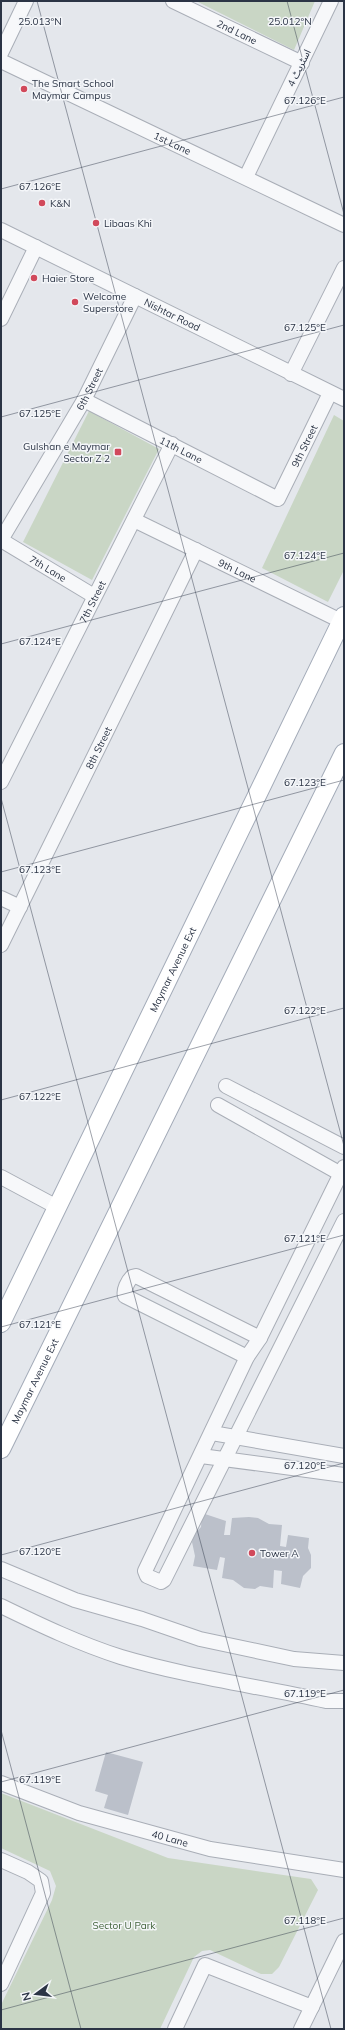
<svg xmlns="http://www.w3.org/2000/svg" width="345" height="2030" font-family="Mulish,'Noto Sans Arabic',sans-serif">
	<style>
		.green { fill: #c9d6c5 }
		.building { fill: #bbc0ca }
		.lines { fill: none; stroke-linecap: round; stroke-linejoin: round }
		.minor-casing { stroke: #a9aeb7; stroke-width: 16 }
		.major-casing { stroke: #a3abb8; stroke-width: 20 }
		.minor { stroke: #f7f8fa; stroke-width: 14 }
		.major { stroke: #fff; stroke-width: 18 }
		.ticks { fill: none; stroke: #2b3445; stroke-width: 1; stroke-opacity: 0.45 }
		.poi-dot { fill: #d1495b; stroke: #f4f6f9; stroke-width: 1.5 }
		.labels { text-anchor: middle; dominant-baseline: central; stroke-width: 3; stroke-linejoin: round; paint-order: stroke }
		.street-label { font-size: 10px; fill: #2b3445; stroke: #f4f6f9 }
		.poi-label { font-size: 10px; fill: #2b3445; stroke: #f4f6f9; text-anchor: start }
		.park-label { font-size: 10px; fill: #3f6138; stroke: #f4f6f9 }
		.ticks-label { font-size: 10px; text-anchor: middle; fill: #2b3445; stroke: #f4f6f9; stroke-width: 3; stroke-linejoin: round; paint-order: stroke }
	</style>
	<rect width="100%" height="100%" fill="#e4e7ec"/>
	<path class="green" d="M196 1H315L294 50Z
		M89 411 159 449 92 580 23 542Z
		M334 415 344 421V570L328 602 262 568Z
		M1 1793 168 1858 311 1879 318 1890 279 1967 272 1974H261L210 1950 202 1951 194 1957 160 2029H1V2005L52 1900 56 1886 50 1871 1 1848Z"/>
	<path class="building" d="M202 1513 226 1521 224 1535H230L232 1518 249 1517 258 1518 269 1524 282 1525 280 1546 286 1547 288 1535 309 1538 308 1548 311 1555V1568L303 1576 300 1588 281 1584 282 1571 274 1570 273 1588 260 1586 255 1589 244 1588 233 1580 222 1578 225 1558 220 1557 217 1570 193 1566 195 1556 192 1542 194 1535 201 1527Z
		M106 1752 143 1762 128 1815 104 1808 108 1795 95 1791Z"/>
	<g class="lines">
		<defs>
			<g id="minor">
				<path id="s1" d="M173 1 302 63"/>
				<path d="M1 53 26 1"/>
				<path id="s2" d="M1 61 344 225"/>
				<path d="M246 177 331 1"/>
				<path id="s3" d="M1 230 344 399"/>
				<path d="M1 319 36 247"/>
				<path d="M291 374 344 268"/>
				<path id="s4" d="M84 400 278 499 330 393"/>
				<path id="s5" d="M134 520 341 621"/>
				<path id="s6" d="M1 540 84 400 135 296"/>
				<path id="s7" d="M1 540 94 596"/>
				<path id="s8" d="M1 782 172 444"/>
				<path d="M1 898 20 907"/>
				<path id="s9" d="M1 945 196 550"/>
				<path d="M226 1086 344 1147"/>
				<path d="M218 1105 341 1174"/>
				<path d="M344 1167 260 1338 247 1357 145 1571 147 1576 161 1582 164 1580 344 1221"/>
				<path d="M1 1177 57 1207"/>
				<path d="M247 1357 125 1296C123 1290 128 1281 132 1277L136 1276 260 1338"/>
				<path d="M212 1433 344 1456"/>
				<path d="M201 1456 344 1475"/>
				<path d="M1 1569 75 1600 142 1619 200 1639 294 1659 344 1663"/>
				<path d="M1 1606C40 1625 80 1644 121 1657 188 1677 258 1686 326 1701H344"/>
				<path id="s10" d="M1 1783 79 1813 210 1849 344 1870"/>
				<path d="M1 1860 28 1872 41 1881 43 1893 1 1984"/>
				<path d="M175 2029 205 1965 312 2007"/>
				<path d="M301 2029 344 1941"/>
			</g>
			<g id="major">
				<path id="s11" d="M1 1323 344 616"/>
				<path id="s12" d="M1 1449 344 753"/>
			</g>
		</defs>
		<use href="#minor" class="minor-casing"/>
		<use href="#major" class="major-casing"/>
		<use href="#minor" class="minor"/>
		<use href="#major" class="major"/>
	</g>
	<path class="ticks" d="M37 1 344 1146M287 1 344 214M1 189 344 97M1 417 344 325M1 644 344 553M1 798 331 2029M1 872 344 780M1 1100 344 1008M1 1327 344 1235M1 1555 344 1463M1 1730 81 2029M1 1782 344 1690M1 2010 344 1918"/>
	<g class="poi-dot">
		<circle cx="24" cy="89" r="4"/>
		<circle cx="42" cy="203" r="4"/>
		<circle cx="96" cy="223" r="4"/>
		<circle cx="34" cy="278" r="4"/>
		<circle cx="75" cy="302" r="4"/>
		<rect x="114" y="448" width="8" height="8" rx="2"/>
		<circle cx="252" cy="1553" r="4"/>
	</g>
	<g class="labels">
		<g class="street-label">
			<text stroke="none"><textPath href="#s1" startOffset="71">2nd Lane</textPath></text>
			<text transform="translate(299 68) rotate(-64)">اسٹریٹ 4</text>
			<text stroke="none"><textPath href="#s2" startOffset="190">1st Lane</textPath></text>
			<text stroke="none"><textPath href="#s3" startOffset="191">Nishtar Road</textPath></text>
			<text stroke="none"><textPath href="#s6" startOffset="175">6th Street</textPath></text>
			<text stroke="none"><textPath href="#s4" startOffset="277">9th Street</textPath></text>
			<text stroke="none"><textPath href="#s4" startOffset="109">11th Lane</textPath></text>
			<text stroke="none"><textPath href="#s7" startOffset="55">7th Lane</textPath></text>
			<text stroke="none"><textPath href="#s5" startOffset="115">9th Lane</textPath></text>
			<text stroke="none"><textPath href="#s8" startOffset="202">7th Street</textPath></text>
			<text stroke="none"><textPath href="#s9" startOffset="220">8th Street</textPath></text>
			<text stroke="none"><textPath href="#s11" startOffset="393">Maymar Avenue Ext</textPath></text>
			<text stroke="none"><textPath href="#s12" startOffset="76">Maymar Avenue Ext</textPath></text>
			<text stroke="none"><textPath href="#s10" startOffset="178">40 Lane</textPath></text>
		</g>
		<g class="poi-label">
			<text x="32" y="83">The Smart School<tspan x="32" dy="12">Maymar Campus</tspan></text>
			<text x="50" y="203">K&amp;N</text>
			<text x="104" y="223">Libaas Khi</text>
			<text x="42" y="278">Haier Store</text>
			<text x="83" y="296">Welcome<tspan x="83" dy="12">Superstore</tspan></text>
			<text x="110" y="446" text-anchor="end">Gulshan e Maymar<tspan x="110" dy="12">Sector Z 2</tspan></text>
			<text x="260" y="1553">Tower A</text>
		</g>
		<g class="park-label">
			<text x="124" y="1925">Sector U Park</text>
		</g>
	</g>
	<g class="ticks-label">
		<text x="290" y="25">25.012°N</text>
		<text x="40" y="25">25.013°N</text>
		<text x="305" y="104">67.126°E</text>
		<text x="40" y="190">67.126°E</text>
		<text x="305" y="331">67.125°E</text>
		<text x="40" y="417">67.125°E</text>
		<text x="305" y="559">67.124°E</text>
		<text x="40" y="645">67.124°E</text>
		<text x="305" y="786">67.123°E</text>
		<text x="40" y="873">67.123°E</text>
		<text x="305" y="1014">67.122°E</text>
		<text x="40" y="1100">67.122°E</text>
		<text x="305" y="1242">67.121°E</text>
		<text x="40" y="1328">67.121°E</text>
		<text x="305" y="1469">67.120°E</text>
		<text x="40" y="1555">67.120°E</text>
		<text x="305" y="1697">67.119°E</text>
		<text x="40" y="1783">67.119°E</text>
		<text x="305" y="1924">67.118°E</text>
	</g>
	<rect width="345" height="2030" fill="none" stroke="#2b3445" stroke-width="4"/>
	<g transform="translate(36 1994) rotate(255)" stroke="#f4f6f9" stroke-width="3" paint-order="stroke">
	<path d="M0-3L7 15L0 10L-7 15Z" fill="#2b3445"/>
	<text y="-6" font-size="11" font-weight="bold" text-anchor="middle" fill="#2b3445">N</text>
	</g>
</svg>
